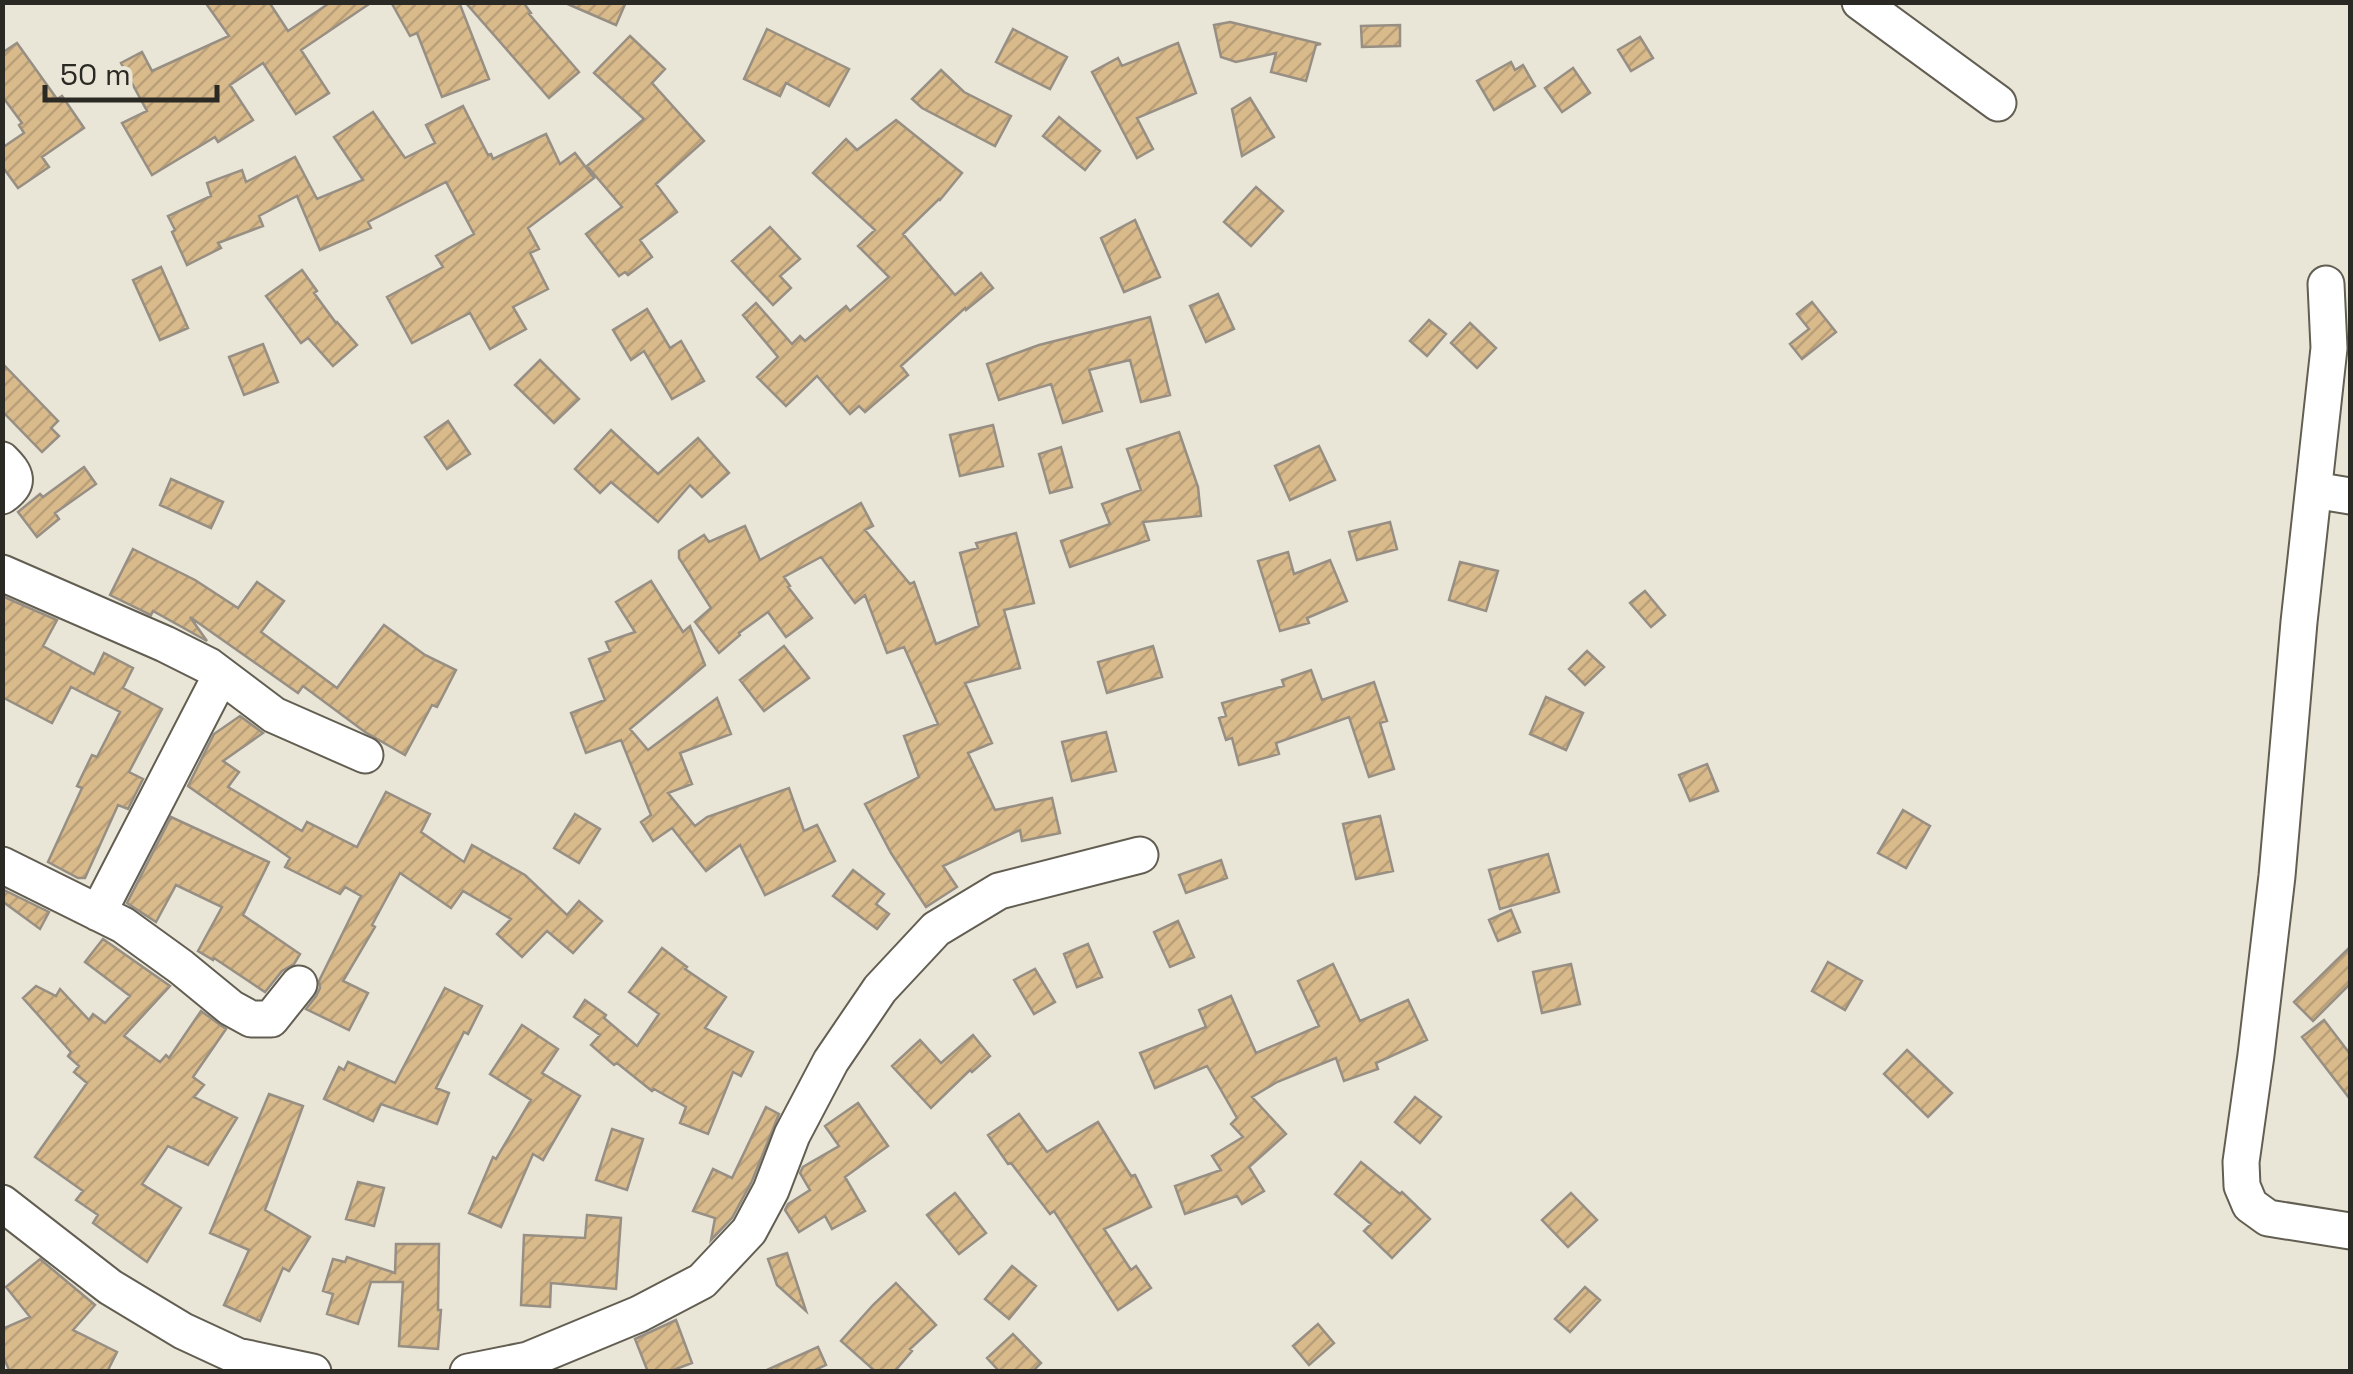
<svg xmlns="http://www.w3.org/2000/svg" width="2353" height="1374" font-family="'Space Grotesk',sans-serif">
	<style>
		.building { fill: url(#building-hatch); stroke: #978f83; stroke-width: 2.5 }
		.lines { fill: none; stroke-linecap: round; stroke-linejoin: round }
		.minor-casing { stroke: #625e52; stroke-width: 39 }
		.minor { stroke: #fff; stroke-width: 35 }
	</style>
	<defs>
		<pattern id="building-hatch" width="6" height="6" patternUnits="userSpaceOnUse" patternTransform="scale(2.5)"><rect width="6" height="6" fill="#d9ba8b"/><path d="M-1 1l2-2M0 6l6-6M5 7l2-2" fill="none" stroke="#baa078"/></pattern>
	</defs>
	<rect width="100%" height="100%" fill="#eae6d7"/>
	<path class="building" d="M205 2H269L288 31 331 2H372L301 50 329 93 296 114 263 63 230 85 253 120 218 142 215 137 152 175 122 123 147 111 121 63 142 52 152 71 229 36Z
		M391 2H459L489 79 442 97 417 33 410 36Z
		M465 2H523L531 13 529 14 579 72 549 98Z
		M563 2H626L616 25Z
		M1230 22 1321 44 1316 45 1306 81 1271 72 1276 53 1236 62 1221 57 1214 25Z
		M1400 25V46L1362 47 1361 26Z
		M767 29 849 69 829 106 786 83 780 96 744 79Z
		M1013 29 1067 57 1050 89 996 62Z
		M630 36 665 69 652 83 704 141 656 184 677 212 640 240 652 257 628 275 625 272 619 276 586 234 622 207 587 166 644 119 594 73Z
		M1640 37 1653 58 1631 71 1618 50Z
		M17 43 57 99 62 96 84 128 42 157 49 167 18 188 2 166V148L24 133 19 125 22 123 2 96V53Z
		M1178 43 1196 93 1137 118 1153 149 1137 158 1092 72 1118 58 1122 66Z
		M1511 62 1515 70 1523 65 1535 86 1494 110 1477 81Z
		M1573 68 1590 93 1562 112 1545 88Z
		M941 70 964 92 1011 116 995 146 922 108 912 99Z
		M1250 98 1274 137 1242 156 1232 109Z
		M463 106 488 155 491 154 493 159 546 134 560 164 575 153 594 178 528 228 539 249 530 253 548 289 513 307 526 329 490 349 470 313 412 343 387 297 443 267 436 256 474 234 446 182 368 222 371 228 320 250 297 196 259 216 263 226 218 243 221 248 187 265 172 232 175 230 168 216 211 196 207 183 242 170 246 182 295 157 317 199 363 180 334 137 373 112 405 158 435 143 426 125Z
		M1059 117 1100 151 1085 170 1043 136Z
		M896 120 962 173 940 200 939 199 903 234 955 295 981 273 993 288 966 310 965 308 901 366 908 375 865 412 859 406 850 414 817 376 786 406 757 377 778 357 743 315 756 303 792 344 800 336 805 341 846 306 850 311 889 277 858 246 875 230 813 173 846 139 857 150Z
		M1256 187 1283 211 1251 246 1224 222Z
		M1135 220 1160 277 1124 292 1101 238Z
		M770 227 800 259 780 276 791 288 773 305 732 261Z
		M161 267 188 328 160 340 133 280Z
		M302 270 317 291 314 293 336 323 337 322 357 345 333 366 308 338 301 343 266 296Z
		M1218 294 1234 329 1206 342 1190 306Z
		M1812 302 1836 332 1802 359 1790 344 1809 329 1797 314Z
		M647 309 670 348 681 341 704 381 672 399 644 351 631 360 613 330Z
		M1150 317 1170 395 1141 402 1130 360 1089 370 1102 411 1063 423 1051 384 999 400 987 364 1039 345Z
		M1429 320 1446 334 1427 356 1410 341Z
		M1470 323 1496 348 1477 368 1451 343Z
		M263 344 278 382 244 395 229 357Z
		M540 360 579 399 554 423 515 385Z
		M2 363 58 421 51 428 59 436 42 452 2 411Z
		M448 421 470 454 447 469 425 437Z
		M993 425 1003 466 960 476 950 435Z
		M611 430 658 474 698 438 729 473 702 497 690 485 658 522 611 482 600 493 575 469Z
		M1179 432 1198 487 1201 516 1143 522 1149 540 1070 567 1061 541 1110 524 1102 504 1141 490 1127 449Z
		M1319 446 1335 480 1290 500 1275 466Z
		M1061 447 1072 487 1050 493 1039 454Z
		M84 467 96 484 55 513 59 519 37 537 18 512 40 494 43 497Z
		M171 479 223 502 211 528 160 505Z
		M861 503 873 526 865 530 910 584 914 582 936 644 979 626 960 553 978 548 976 543 1016 533 1034 603 1004 610 1020 668 965 683 992 743 968 753 995 810 1052 798 1060 833 1022 841 1020 830 943 866 957 887 926 907 891 853 865 804 919 777 904 736 938 724 904 647 887 653 865 595 855 603 821 557 784 577 790 586 788 587 812 618 786 637 768 612 739 633 740 635 719 653 695 622 711 608 679 558V551L704 535 709 542 745 526 760 560Z
		M1390 522 1397 549 1357 560 1349 532Z
		M133 549 195 580 238 608 257 582 284 601 261 632 337 688 384 625 425 655 456 670 437 707 432 705 405 755 365 732 303 686 298 693 190 617 207 641 153 611 151 615 110 595Z
		M1288 552 1294 574 1330 560 1347 601 1307 618 1309 623 1280 631 1258 561Z
		M1460 562 1498 571 1486 611 1449 600Z
		M651 581 683 632 690 626 705 665 630 729 648 750 717 698 731 734 680 753 692 784 668 793 695 826 707 817 789 788 804 831 817 825 835 861 765 895 740 845 706 871 672 828 653 841 641 822 651 815 621 740 586 753 571 713 605 700 589 659 610 651 606 642 635 632 616 602Z
		M1645 591 1665 615 1651 627 1630 603Z
		M2 596 57 620 43 646 94 674 104 653 133 668 123 688 162 709 129 772 143 779 128 809 118 805 85 878H78L48 862 82 788 77 786 92 755 97 757 120 712 71 687 52 723 2 697Z
		M784 646 809 678 764 711 740 680Z
		M1153 646 1162 677 1107 693 1098 662Z
		M1587 651 1604 667 1585 685 1569 669Z
		M1311 670 1322 700 1374 682 1387 721 1380 723 1394 769 1369 777 1349 717 1276 743 1279 754 1239 765 1232 738 1226 740 1219 718 1226 716 1222 703 1284 686 1282 680Z
		M1546 697 1583 713 1566 750 1530 734Z
		M240 716 263 733 223 761 239 772 228 787 302 831 307 822 357 847 386 792 430 814 421 832 464 862 472 845 525 875 567 915 579 901 602 921 573 953 547 931 522 957 497 934 511 919 463 891 451 908 400 873 372 925 375 927 343 981 368 993 349 1030 306 1009 316 996 320 988 319 981 361 896 345 887 340 894 285 867 290 858 188 786 214 734Z
		M1106 732 1116 771 1072 781 1062 742Z
		M1707 764 1718 791 1690 801 1679 775Z
		M1903 810 1930 826 1906 868 1878 853Z
		M575 814 600 829 579 863 554 848Z
		M1380 816 1393 871 1356 879 1343 824Z
		M171 817 269 862 243 915 300 954 294 964 282 971 265 992 214 958 213 960 198 951 222 907 176 885 156 922 127 903Z
		M1548 854 1559 892 1500 909 1489 870Z
		M1221 860 1227 878 1186 893 1179 875Z
		M853 870 884 894 876 904 889 914 877 929 833 896Z
		M2 889 49 912 40 929 2 901Z
		M1511 910 1520 932 1498 941 1489 920Z
		M1178 921 1194 957 1170 967 1154 932Z
		M103 939 170 986 124 1036 160 1062 166 1055 169 1058 201 1011 226 1029 193 1077 204 1085 194 1097 237 1118 208 1165 168 1146 142 1184 181 1208 147 1262 93 1223 98 1215 76 1200 83 1191 35 1157 87 1083 74 1072 79 1066 68 1056 71 1052 23 998 36 986 56 996 60 989 89 1020 93 1014 105 1023 130 996 85 962Z
		M1088 944 1102 977 1077 987 1064 954Z
		M2350 947V984L2313 1021 2294 1002Z
		M662 948 687 967 685 969 726 997 705 1028 753 1052 741 1076 733 1072 708 1134 680 1123 686 1107 654 1089 652 1091 617 1063 614 1065 591 1045 600 1035 574 1017 585 1000 606 1015 604 1018 637 1046 659 1014 629 992Z
		M1828 962 1862 981 1845 1010 1812 991Z
		M1333 964 1360 1021 1408 1000 1427 1040 1376 1063 1378 1069 1344 1081 1336 1058 1277 1082 1252 1097 1286 1134 1249 1167 1264 1191 1242 1204 1237 1196 1185 1214 1175 1186 1221 1170 1212 1156 1243 1137 1231 1124 1237 1118 1207 1066 1155 1088 1140 1053 1206 1027 1199 1010 1231 996 1256 1053 1319 1026 1298 981Z
		M1571 964 1580 1004 1542 1013 1533 972Z
		M1035 969 1055 1002 1034 1014 1014 980Z
		M445 988 482 1006 468 1034 464 1032 436 1088 449 1093 437 1124 381 1104 373 1121 324 1099 339 1067 344 1070 348 1062 395 1083Z
		M2324 1020 2350 1054V1099L2302 1037Z
		M522 1025 558 1049 542 1073 580 1096 543 1160 533 1154 501 1227 469 1213 493 1157 496 1159 531 1100 490 1074Z
		M973 1035 990 1056 972 1072 970 1070 931 1108 892 1066 920 1040 941 1063Z
		M1907 1050 1952 1093 1928 1117 1884 1074Z
		M269 1094 303 1106 265 1210 310 1237 289 1271 283 1268 260 1321 224 1305 249 1250 210 1233Z
		M1415 1097 1441 1117 1420 1143 1395 1122Z
		M858 1103 888 1146 845 1177 865 1211 832 1229 825 1216 799 1232 785 1210 788 1204 810 1190 800 1173 803 1167 839 1146 825 1126Z
		M766 1107 779 1114 752 1181 732 1218 711 1240 715 1218 693 1211 713 1169 732 1178Z
		M1019 1114 1047 1152 1098 1122 1131 1176 1135 1175 1151 1207 1104 1229 1131 1270 1136 1266 1151 1288 1118 1310 1054 1211 1050 1214 1011 1163 1008 1164 988 1135Z
		M612 1129 643 1139 627 1190 596 1180Z
		M1361 1162 1400 1194 1402 1192 1430 1219 1392 1258 1364 1231 1371 1224 1335 1194Z
		M358 1182 384 1188 374 1226 346 1219Z
		M955 1193 986 1233 959 1254 927 1215Z
		M1571 1193 1597 1220 1568 1247 1542 1220Z
		M587 1215 621 1218 616 1289 551 1283 550 1307 521 1305 524 1235 585 1238Z
		M396 1244H439L438 1310H441L438 1349 399 1346 403 1282H371L358 1324 327 1314 333 1294 323 1291 333 1259 345 1262 347 1257 395 1273Z
		M787 1253 806 1311 777 1285 768 1259Z
		M40 1259 95 1305 73 1330 117 1352 107 1372H10L2 1354V1329L30 1317 6 1287Z
		M1012 1266 1036 1286 1009 1319 985 1299Z
		M896 1283 936 1325 910 1349 912 1351 894 1372H876L841 1341 873 1305Z
		M1585 1287 1600 1300 1570 1332 1555 1319Z
		M676 1320 692 1363 668 1372H648L635 1339Z
		M1318 1324 1334 1343 1309 1365 1293 1346Z
		M1013 1334 1041 1363 1032 1372H1000L987 1358Z
		M818 1347 826 1365 811 1372H762Z"/>
	<g class="lines">
		<defs>
			<path id="minor" d="M1860 2 1998 103
				M2326 284 2329 348 2299 622 2277 876 2256 1055 2241 1162 2242 1186 2250 1205 2268 1218 2350 1231
				M2 460C16 474 21 483 2 496
				M2314 490 2350 496
				M2 573 165 644 209 666 274 715 365 755
				M2 865 123 925 181 967 231 1008 251 1019H271L299 984
				M98 913 221 675
				M2 1203 110 1287 183 1331 237 1356 313 1372
				M468 1372 528 1360 639 1314 702 1281 749 1231 771 1190 792 1135 831 1061 880 989 936 929 999 891 1140 855"/>
		</defs>
		<use href="#minor" class="minor-casing"/>
		<use href="#minor" class="minor"/>
	</g>
	<rect width="2353" height="1374" fill="none" stroke="#2a2923" stroke-width="10"/>
	<path d="M45 85v15h172v-15" fill="none" stroke="#2a2923" stroke-width="5"/>
	<text x="60" y="85" font-size="30" fill="#2a2923" stroke="#eae6d7" stroke-width="8" paint-order="stroke">50 m</text>
</svg>
